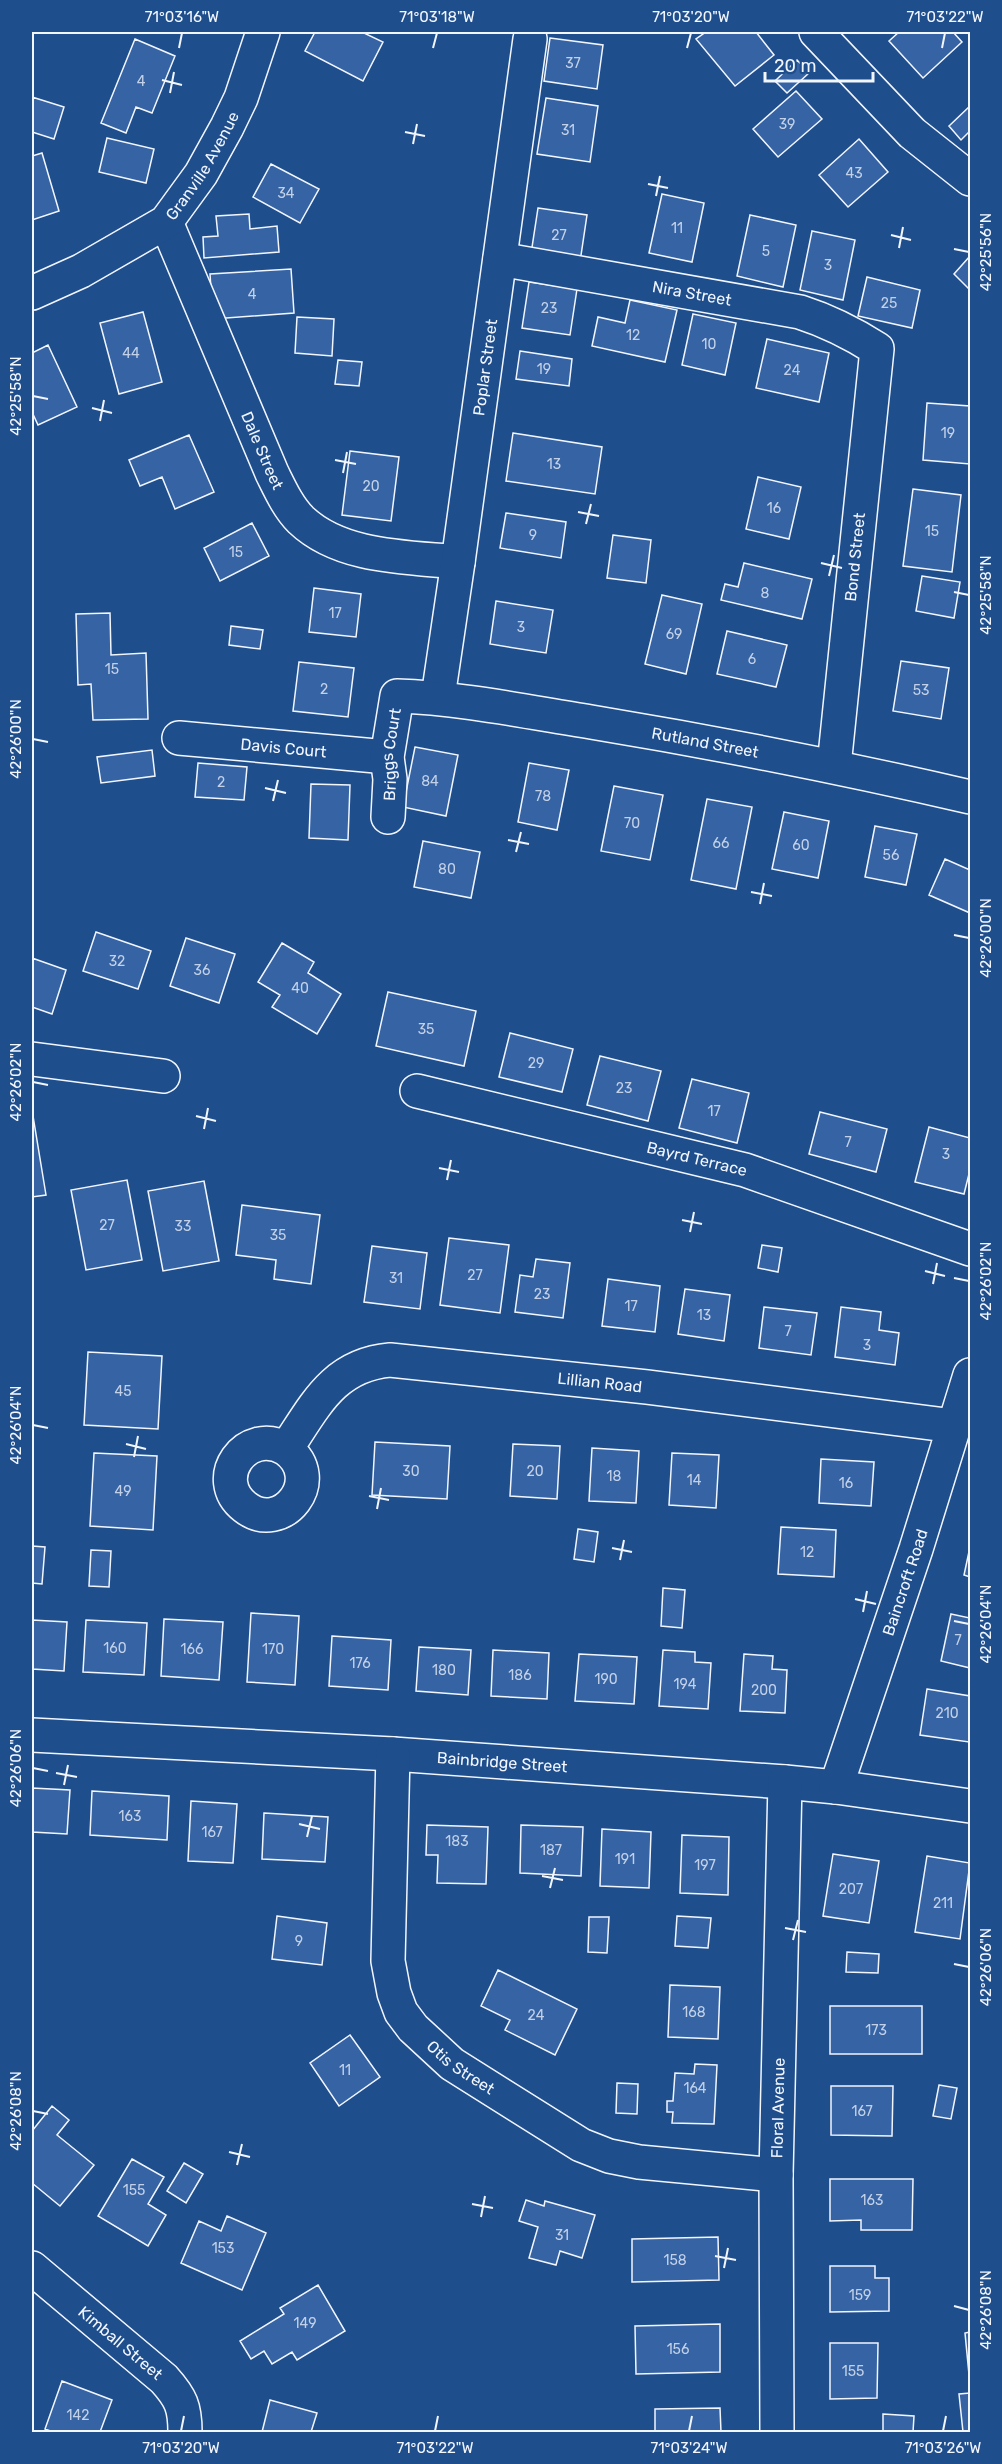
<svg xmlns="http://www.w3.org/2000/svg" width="1002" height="2464" font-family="Rubik,sans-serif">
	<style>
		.building { fill: #3563a3; stroke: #f2f6ff; stroke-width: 1.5 }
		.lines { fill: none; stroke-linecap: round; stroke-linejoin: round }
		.minor-casing { stroke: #f2f6ff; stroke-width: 36 }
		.minor { stroke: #1f4e8c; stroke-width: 33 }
		.ticks { fill: none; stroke: #f2f6ff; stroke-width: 2 }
		.labels { text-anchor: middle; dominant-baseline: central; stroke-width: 4.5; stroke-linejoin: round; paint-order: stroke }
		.number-label { font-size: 14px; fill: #c3d1e8 }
		.street-label { font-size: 16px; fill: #f2f6ff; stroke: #1f4e8c }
		.neatline { fill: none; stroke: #f2f6ff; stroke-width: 2 }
		.ticks-label { font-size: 15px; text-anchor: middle; fill: #f2f6ff }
	</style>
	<rect width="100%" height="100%" fill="#1f4e8c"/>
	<path class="building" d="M315 32H362L383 42 363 81 305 51Z
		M706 32H756L774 55 735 86 696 39Z
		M899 32H953L962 42 923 78 889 41Z
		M550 38 603 45 597 89 544 81Z
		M135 39 175 56 152 113 136 107 126 133 101 123Z
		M797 60 809 73 787 93 775 81Z
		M796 91 822 119 778 157 753 129Z
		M32 97 64 107 54 139 32 132Z
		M546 98 598 106 590 162 537 154Z
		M970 106V131L961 140 949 126Z
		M107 138 154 149 146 183 99 172Z
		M859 139 888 172 848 207 819 175Z
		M42 153 59 211 32 220V156Z
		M271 164 319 189 300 223 253 197Z
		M662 194 704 203 692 262 649 253Z
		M538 208 587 215 580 262 531 254Z
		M249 214 250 229 277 226 279 252 204 258 203 237 218 236 216 216Z
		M750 215 796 225 783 287 737 276Z
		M812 231 855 240 843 300 800 290Z
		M970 256V290L954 274Z
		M291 269 294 313 213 319 210 274Z
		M867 277 920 290 912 328 858 316Z
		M529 282 577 289 570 335 522 328Z
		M630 300 677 310 665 362 592 346 598 317 625 323Z
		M143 312 162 382 119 394 100 323Z
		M693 314 736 323 725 375 682 365Z
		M297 317 334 319 332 356 295 353Z
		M767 339 829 353 819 402 756 388Z
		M48 345 77 407 38 425 32 412V353Z
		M520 351 572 359 569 386 516 379Z
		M338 360 362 362 359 386 335 384Z
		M927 403 970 406V464L923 460Z
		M513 433 602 447 595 494 506 481Z
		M189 435 214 492 175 509 162 477 140 486 129 460Z
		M350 451 399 457 391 521 342 515Z
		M758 477 801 487 789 539 746 529Z
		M913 489 961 495 952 572 903 566Z
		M506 513 566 522 561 558 500 548Z
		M252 523 269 556 220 581 204 548Z
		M613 535 651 540 646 583 607 578Z
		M744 563 812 579 802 619 721 600 725 584 738 587Z
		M922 576 960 582 954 618 916 611Z
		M314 588 361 594 356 637 309 632Z
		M662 595 702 604 686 674 645 664Z
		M496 601 553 610 546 653 490 644Z
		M110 613 111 655 146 653 148 719 93 720 91 684 78 685 76 614Z
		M231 626 263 630 260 649 229 645Z
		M727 631 787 645 776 687 717 674Z
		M901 661 949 668 941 719 893 711Z
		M299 662 354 668 348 717 293 711Z
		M415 747 458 755 446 816 403 807Z
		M152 750 155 776 101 783 97 757Z
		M198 763 247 767 244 800 195 797Z
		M529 763 569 770 557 830 518 822Z
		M311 784 350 785 348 840 309 838Z
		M614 786 663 795 650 860 601 851Z
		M707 799 752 807 736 889 691 880Z
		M784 812 829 821 818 878 772 869Z
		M875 826 917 834 906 885 865 877Z
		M423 841 480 852 471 898 414 887Z
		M945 859 970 870V913L929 895Z
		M96 932 151 951 138 989 83 971Z
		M186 938 235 954 219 1003 170 986Z
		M282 943 314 962 308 973 341 994 317 1034 272 1007 280 995 258 982Z
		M32 958 66 970 52 1014 32 1007Z
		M388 992 476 1011 464 1066 376 1046Z
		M510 1033 573 1049 562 1092 499 1077Z
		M600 1056 661 1071 648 1121 587 1105Z
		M692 1079 749 1093 737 1143 679 1128Z
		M820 1112 887 1129 876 1172 809 1154Z
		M32 1116H33L46 1195 32 1197Z
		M929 1127 970 1138V1170L964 1194 915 1182Z
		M127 1180 142 1260 86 1270 71 1190Z
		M204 1181 219 1261 163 1271 148 1191Z
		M242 1205 320 1215 311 1284 274 1279 276 1260 236 1255Z
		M449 1238 509 1245 500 1313 440 1305Z
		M762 1245 782 1248 778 1272 758 1268Z
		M372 1246 427 1253 420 1309 364 1302Z
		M536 1259 570 1263 563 1318 515 1312 520 1275 533 1277Z
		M608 1279 660 1286 655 1332 602 1326Z
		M685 1289 730 1295 724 1341 678 1334Z
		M764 1307 817 1313 811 1355 759 1348Z
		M841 1307 881 1312 879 1330 899 1333 895 1365 835 1357Z
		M88 1352 162 1356 158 1429 84 1425Z
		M375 1442 450 1446 447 1499 372 1495Z
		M513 1444 560 1446 557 1499 510 1496Z
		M592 1448 639 1451 636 1503 589 1501Z
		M94 1453 157 1456 153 1530 90 1526Z
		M672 1453 719 1455 716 1508 669 1505Z
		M821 1459 874 1462 871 1506 819 1503Z
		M781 1527 836 1530 834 1577 778 1574Z
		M578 1529 598 1532 594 1562 574 1559Z
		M32 1546 45 1547 42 1584 32 1583Z
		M970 1547V1577L964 1575Z
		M91 1550 111 1551 109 1587 89 1586Z
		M663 1588 685 1590 682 1628 661 1626Z
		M251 1613 299 1616 295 1685 247 1682Z
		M951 1614 970 1618V1668L941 1661Z
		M164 1619 223 1622 219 1680 161 1676Z
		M32 1620 67 1622 64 1671 32 1669Z
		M86 1620 147 1623 144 1675 83 1672Z
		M332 1636 391 1640 388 1690 329 1686Z
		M419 1647 471 1650 468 1695 416 1691Z
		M493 1650 549 1653 547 1699 491 1696Z
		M663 1650 695 1652V1662L711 1663 708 1709 659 1706Z
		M579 1654 637 1657 634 1704 575 1701Z
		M744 1654 773 1656 772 1669 787 1670 785 1713 740 1711Z
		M927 1689 970 1696 969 1742 920 1735Z
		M32 1788 70 1790 67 1834 32 1832Z
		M92 1791 169 1796 167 1840 90 1835Z
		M191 1801 237 1804 233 1863 188 1861Z
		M264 1813 328 1817 325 1862 262 1859Z
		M427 1825 488 1827 486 1884 437 1883 438 1855H426Z
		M521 1825 583 1827 581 1876 520 1873Z
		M602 1829 651 1832 649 1888 600 1886Z
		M682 1835 729 1837 728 1895 680 1893Z
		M833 1854 879 1861 869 1923 823 1916Z
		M927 1856 970 1863 960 1939 915 1932Z
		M277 1916 327 1923 322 1965 272 1959Z
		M677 1916 711 1918 708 1948 675 1946Z
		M589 1917H609L607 1953 588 1952Z
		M847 1952 879 1954 878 1973 846 1972Z
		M498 1970 577 2009 555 2055 505 2030 510 2020 481 2006Z
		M670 1985 720 1987 718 2039 668 2037Z
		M830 2006H922V2054H830Z
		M350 2035 380 2077 339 2106 310 2063Z
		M695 2064 717 2065 714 2124 672 2123 673 2112H667V2101H673L675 2073 694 2074Z
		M617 2083 638 2084 637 2114 616 2113Z
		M939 2085 957 2088 951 2119 933 2116Z
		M831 2086H893L892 2136 831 2135Z
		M52 2106 69 2120 57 2135 94 2165 60 2206 32 2183V2131Z
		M132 2159 164 2177 148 2204 166 2215 148 2246 98 2216Z
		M184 2163 203 2174 186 2203 167 2191Z
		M830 2179H913L912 2230H861V2220L830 2221Z
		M526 2200 544 2206 545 2201 595 2215 582 2258 560 2251 556 2265 529 2258 538 2227 519 2221Z
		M227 2216 266 2233 242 2290 181 2263 199 2221 221 2231Z
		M718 2237 719 2280 632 2282V2239Z
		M830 2266H875V2278H889V2311L830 2312Z
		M318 2285 345 2331 297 2360 292 2352 272 2364 264 2351 251 2359 240 2341 284 2314 280 2308Z
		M720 2324V2372L636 2374 635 2326Z
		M970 2332V2385L965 2333Z
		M830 2343H878L877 2398 830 2399Z
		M62 2381 112 2400 100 2432H53L45 2429Z
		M970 2393V2432H963L959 2394Z
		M270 2400 317 2413 311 2432H262Z
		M720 2408 721 2432H655V2409Z
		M883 2414 914 2416 913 2432H883Z"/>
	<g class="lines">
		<defs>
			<g id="minor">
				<path d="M816 32 912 133 970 179"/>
				<path id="s1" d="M166 222 272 473C280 489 288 507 301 520 341 558 407 557 458 562"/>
				<path id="s2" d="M500 259 800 312C828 321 852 333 877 349L834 766"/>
				<path id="s3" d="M32 293 81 271 166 222 201 174 227 127 241 98 263 32"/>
				<path id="s4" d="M438 697 458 562 530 39"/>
				<path id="s5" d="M179 738 387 757"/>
				<path id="s6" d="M388 817 390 779 387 757 397 696C462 698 527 712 591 722 718 743 845 768 970 797"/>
				<path d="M32 1059 163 1076"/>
				<path id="s7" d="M417 1091 745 1170 970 1249"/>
				<path id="s8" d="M286 1449C246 1426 209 1479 245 1507 282 1536 327 1479 286 1449 315 1406 333 1365 390 1360L647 1387 954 1426"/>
				<path id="s9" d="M32 1735 393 1754 785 1782 836 1787 970 1806"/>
				<path id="s10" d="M393 1754 388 1961 394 1993 401 2012 413 2028 452 2064 581 2145 609 2156 639 2162 776 2175"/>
				<path id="s11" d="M836 1787 916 1549 970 1375"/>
				<path id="s12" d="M32 2268 164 2379C181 2398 185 2407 185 2432"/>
				<path id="s13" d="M777 2432 776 2175 785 1782"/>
			</g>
		</defs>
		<use href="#minor" class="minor-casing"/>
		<use href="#minor" class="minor"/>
	</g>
	<path class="ticks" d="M179 48 182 33M433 48 437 33M687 48 691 33M942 48 945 33M162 80 182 85M170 93 174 72M405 132 425 136M413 144 417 124M648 184 668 188M656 196 660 176M891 235 911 240M899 248 903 227M954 249 969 252M33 396 48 399M92 408 112 413M100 421 104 400M335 460 356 464M343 473 347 452M578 512 599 516M586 524 591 504M821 563 842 568M829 576 834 555M954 592 969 595M33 739 48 742M265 788 286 793M273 801 278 780M508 840 529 844M516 852 521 832M751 892 772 896M760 904 764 883M954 935 969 938M33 1082 48 1085M196 1116 216 1121M204 1129 208 1108M439 1168 459 1172M447 1180 451 1160M682 1220 702 1224M690 1232 694 1212M925 1271 945 1276M954 1278 969 1281M933 1284 937 1263M33 1425 48 1428M126 1444 146 1449M134 1457 138 1436M369 1496 389 1500M377 1509 381 1488M612 1548 632 1552M620 1560 624 1540M855 1599 876 1604M863 1612 867 1591M954 1621 969 1624M33 1768 48 1771M56 1773 77 1777M64 1785 68 1765M299 1824 320 1829M307 1837 312 1816M542 1876 563 1880M550 1888 555 1868M785 1928 806 1932M793 1940 798 1920M954 1964 969 1967M33 2111 48 2114M229 2152 250 2157M237 2165 242 2144M472 2204 493 2208M481 2217 485 2196M715 2256 736 2260M724 2268 728 2248M954 2306 969 2310M181 2431 184 2416M435 2431 438 2416M689 2431 692 2416M943 2431 946 2416"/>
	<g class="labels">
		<g class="number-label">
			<text x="573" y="63">37</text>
			<text x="141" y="81">4</text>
			<text x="787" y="124">39</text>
			<text x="568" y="130">31</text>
			<text x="854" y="173">43</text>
			<text x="286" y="193">34</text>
			<text x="677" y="228">11</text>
			<text x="559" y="235">27</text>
			<text x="766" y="251">5</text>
			<text x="828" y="265">3</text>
			<text x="252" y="294">4</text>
			<text x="889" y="303">25</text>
			<text x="549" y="308">23</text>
			<text x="633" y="335">12</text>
			<text x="709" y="344">10</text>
			<text x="131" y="353">44</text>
			<text x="544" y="369">19</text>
			<text x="792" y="370">24</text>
			<text x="948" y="433">19</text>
			<text x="554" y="464">13</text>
			<text x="371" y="486">20</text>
			<text x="774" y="508">16</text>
			<text x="932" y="531">15</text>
			<text x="533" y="535">9</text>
			<text x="236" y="552">15</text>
			<text x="765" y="593">8</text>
			<text x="335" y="613">17</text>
			<text x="521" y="627">3</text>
			<text x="674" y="634">69</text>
			<text x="752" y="659">6</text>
			<text x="112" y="669">15</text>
			<text x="324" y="689">2</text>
			<text x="921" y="690">53</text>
			<text x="430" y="781">84</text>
			<text x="221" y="782">2</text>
			<text x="543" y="796">78</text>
			<text x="632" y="823">70</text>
			<text x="721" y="843">66</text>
			<text x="801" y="845">60</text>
			<text x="891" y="855">56</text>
			<text x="447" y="869">80</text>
			<text x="117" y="961">32</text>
			<text x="202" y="970">36</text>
			<text x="300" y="988">40</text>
			<text x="426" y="1029">35</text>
			<text x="536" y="1063">29</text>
			<text x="624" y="1088">23</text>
			<text x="714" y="1111">17</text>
			<text x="848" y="1142">7</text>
			<text x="946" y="1154">3</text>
			<text x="107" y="1225">27</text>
			<text x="183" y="1226">33</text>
			<text x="278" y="1235">35</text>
			<text x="475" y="1275">27</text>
			<text x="396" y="1278">31</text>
			<text x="542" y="1294">23</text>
			<text x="631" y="1306">17</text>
			<text x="704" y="1315">13</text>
			<text x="788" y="1331">7</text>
			<text x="867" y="1345">3</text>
			<text x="123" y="1391">45</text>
			<text x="411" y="1471">30</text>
			<text x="535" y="1471">20</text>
			<text x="614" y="1476">18</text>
			<text x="694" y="1480">14</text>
			<text x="846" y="1483">16</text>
			<text x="123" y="1491">49</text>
			<text x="807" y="1552">12</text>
			<text x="958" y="1640">7</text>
			<text x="115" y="1648">160</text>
			<text x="192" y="1649">166</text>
			<text x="273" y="1649">170</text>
			<text x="360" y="1663">176</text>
			<text x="444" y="1670">180</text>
			<text x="520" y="1675">186</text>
			<text x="606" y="1679">190</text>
			<text x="685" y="1684">194</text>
			<text x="764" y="1690">200</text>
			<text x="947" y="1713">210</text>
			<text x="130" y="1816">163</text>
			<text x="212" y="1832">167</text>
			<text x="457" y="1841">183</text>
			<text x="551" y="1850">187</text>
			<text x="625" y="1859">191</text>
			<text x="705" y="1865">197</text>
			<text x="851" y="1889">207</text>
			<text x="943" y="1903">211</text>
			<text x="299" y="1941">9</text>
			<text x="694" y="2012">168</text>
			<text x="536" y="2015">24</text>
			<text x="876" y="2030">173</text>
			<text x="345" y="2070">11</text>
			<text x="695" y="2088">164</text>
			<text x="862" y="2111">167</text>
			<text x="134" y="2190">155</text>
			<text x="872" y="2200">163</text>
			<text x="562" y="2235">31</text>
			<text x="223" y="2248">153</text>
			<text x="675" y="2260">158</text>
			<text x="860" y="2295">159</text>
			<text x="305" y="2323">149</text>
			<text x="678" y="2349">156</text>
			<text x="853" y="2371">155</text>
			<text x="78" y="2415">142</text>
		</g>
		<g class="street-label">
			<text stroke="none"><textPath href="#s3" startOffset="219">Granville Avenue</textPath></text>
			<text stroke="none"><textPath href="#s2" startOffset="195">Nira Street</textPath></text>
			<text stroke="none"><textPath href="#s4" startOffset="333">Poplar Street</textPath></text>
			<text stroke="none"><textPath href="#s1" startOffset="248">Dale Street</textPath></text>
			<text transform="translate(855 557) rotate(-84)">Bond Street</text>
			<text stroke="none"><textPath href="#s6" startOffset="434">Rutland Street</textPath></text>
			<text stroke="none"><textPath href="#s5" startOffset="105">Davis Court</textPath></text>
			<text stroke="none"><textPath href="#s6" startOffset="63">Briggs Court</textPath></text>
			<text stroke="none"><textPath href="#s7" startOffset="288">Bayrd Terrace</textPath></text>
			<text stroke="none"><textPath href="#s8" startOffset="578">Lillian Road</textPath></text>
			<text stroke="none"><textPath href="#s11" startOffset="216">Baincroft Road</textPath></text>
			<text stroke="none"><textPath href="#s9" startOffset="471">Bainbridge Street</textPath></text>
			<text stroke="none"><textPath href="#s10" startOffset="342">Otis Street</textPath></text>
			<text stroke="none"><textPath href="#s13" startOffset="324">Floral Avenue</textPath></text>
			<text stroke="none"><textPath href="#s12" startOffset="116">Kimball Street</textPath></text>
		</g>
	</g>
	<rect width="1002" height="2464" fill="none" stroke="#1f4e8c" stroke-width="66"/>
	<path d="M765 72v9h108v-9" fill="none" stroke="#f2f6ff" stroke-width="3"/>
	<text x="774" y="72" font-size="18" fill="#f2f6ff" stroke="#1f4e8c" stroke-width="4.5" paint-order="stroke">20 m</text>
	<rect x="33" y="33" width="936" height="2398" class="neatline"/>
	<g class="ticks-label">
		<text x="182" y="22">71°03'16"W</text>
		<text x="437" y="22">71°03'18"W</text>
		<text x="691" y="22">71°03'20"W</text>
		<text x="945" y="22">71°03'22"W</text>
		<text transform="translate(986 252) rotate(-90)" y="5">42°25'56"N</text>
		<text transform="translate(16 396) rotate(-90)" y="5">42°25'58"N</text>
		<text transform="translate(986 595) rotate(-90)" y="5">42°25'58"N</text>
		<text transform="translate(16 739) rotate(-90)" y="5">42°26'00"N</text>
		<text transform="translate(986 938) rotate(-90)" y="5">42°26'00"N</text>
		<text transform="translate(16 1082) rotate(-90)" y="5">42°26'02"N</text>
		<text transform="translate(986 1281) rotate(-90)" y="5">42°26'02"N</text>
		<text transform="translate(16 1425) rotate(-90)" y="5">42°26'04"N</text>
		<text transform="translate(986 1624) rotate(-90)" y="5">42°26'04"N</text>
		<text transform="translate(16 1768) rotate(-90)" y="5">42°26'06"N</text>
		<text transform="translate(986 1967) rotate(-90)" y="5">42°26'06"N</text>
		<text transform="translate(16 2111) rotate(-90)" y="5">42°26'08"N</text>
		<text transform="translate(986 2310) rotate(-90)" y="5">42°26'08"N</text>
		<text x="181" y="2453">71°03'20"W</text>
		<text x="435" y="2453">71°03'22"W</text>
		<text x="689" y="2453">71°03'24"W</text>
		<text x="943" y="2453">71°03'26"W</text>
	</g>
</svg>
